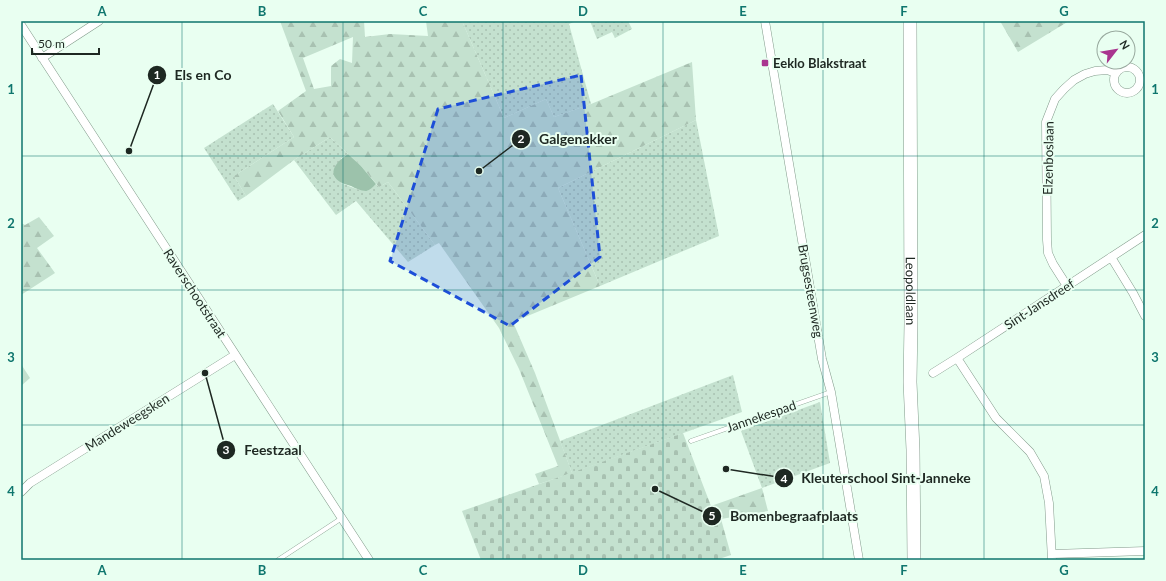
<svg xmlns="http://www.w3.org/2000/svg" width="1166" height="581" font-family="Lato,sans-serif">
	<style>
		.grass { fill: url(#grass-dots) }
		.forest { fill: url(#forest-firs); fill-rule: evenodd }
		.cemetery { fill: url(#cemetery-stones) }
		.water { fill: #9cc2ab }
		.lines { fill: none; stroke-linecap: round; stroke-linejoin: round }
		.service-casing { stroke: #819a8a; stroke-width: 5 }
		.minor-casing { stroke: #819a8a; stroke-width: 9 }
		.primary-casing { stroke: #819a8a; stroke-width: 14 }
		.service { stroke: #fff; stroke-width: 4 }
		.minor { stroke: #fff; stroke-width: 8 }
		.primary { stroke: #fff; stroke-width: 13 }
		.marked { fill: #1d4ed8; fill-opacity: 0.2; stroke: #1d4ed8; stroke-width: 3; stroke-dasharray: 8 5; stroke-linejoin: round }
		.grid { fill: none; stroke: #0f766e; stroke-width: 1; stroke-opacity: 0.55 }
		.poi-dot { fill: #a9358f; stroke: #e9fff1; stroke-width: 1.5 }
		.labels { text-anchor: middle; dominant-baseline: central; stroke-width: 4; stroke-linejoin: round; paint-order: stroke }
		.poi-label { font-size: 13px; font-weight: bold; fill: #1e2822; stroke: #e9fff1; text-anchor: start }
		.street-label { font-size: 13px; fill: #1e2822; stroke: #e9fff1 }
		.leader { fill: none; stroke: #1e2822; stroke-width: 1.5 }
		.callout-dot { fill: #1e2822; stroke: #e9fff1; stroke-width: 1.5 }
		.mark-label { font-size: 12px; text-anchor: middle; font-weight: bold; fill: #fff }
		.callout-label { font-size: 14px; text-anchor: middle; font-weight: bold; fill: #1e2822; stroke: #e9fff1; stroke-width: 4; stroke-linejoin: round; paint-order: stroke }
		.neatline { fill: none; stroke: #0f766e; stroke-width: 1.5 }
		.grid-label { font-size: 13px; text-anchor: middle; font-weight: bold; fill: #0f766e }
	</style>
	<defs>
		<pattern id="grass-dots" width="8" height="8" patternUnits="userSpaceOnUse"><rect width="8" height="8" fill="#c4e1cf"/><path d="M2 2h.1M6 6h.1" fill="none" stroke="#a8c1b1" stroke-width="1.8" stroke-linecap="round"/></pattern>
		<pattern id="forest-firs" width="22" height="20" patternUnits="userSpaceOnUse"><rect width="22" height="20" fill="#c4e1cf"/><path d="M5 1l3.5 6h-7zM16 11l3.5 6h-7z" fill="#a8c1b1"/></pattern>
		<pattern id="cemetery-stones" width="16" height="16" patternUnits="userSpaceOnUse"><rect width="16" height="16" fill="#c4e1cf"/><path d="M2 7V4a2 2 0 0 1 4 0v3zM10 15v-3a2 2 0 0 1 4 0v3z" fill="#a8c1b1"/></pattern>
	</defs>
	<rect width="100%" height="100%" fill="#e9fff1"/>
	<path class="grass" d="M462 21H576L569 24 591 104 554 117 546 99 504 118Z
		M590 21H628L632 29 615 38 612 32 597 39Z
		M273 104 294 137 234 176 246 196 238 201 204 148Z
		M696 120 719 236 600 286 558 188Z
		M330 137 348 154 341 158V183C355 188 364 195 376 184L379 187 388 182 435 245 408 262 356 201 336 215 294 160Z
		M733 375 742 412 572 473 560 441Z
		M820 402 830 463 762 488 741 431Z"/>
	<path class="forest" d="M280 21H364L365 37 390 34 428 36 426 21H462L504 118 546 99 554 117 591 104 692 62 696 120 558 188 600 286 513 322 535 373 572 473 539 484 535 474 558 466 519 369 499 328 439 243 435 245 388 182 379 187 361 166 330 137 294 160 246 196 234 176 294 137 278 111 306 91ZM353 37 352 63 340 59 331 66V86L314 89 303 58Z
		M1000 21H1069L1018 52Z
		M39 217 54 236 37 248 55 273 21 295V223L25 225Z
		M21 364 30 378 21 386Z
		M762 488 768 511 721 519 711 506Z"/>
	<path class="cemetery" d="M683 433 711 506 721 519 731 555 716 560H481L462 511 582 469Z"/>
	<path class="water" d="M348 154 361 166 376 184C373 187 370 190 366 191 361 191 355 188 351 186 348 185 344 184 342 183 325 174 337 161 348 154Z"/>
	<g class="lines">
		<defs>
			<path id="service" d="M691 441 831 392
				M278 560 342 518"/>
			<path id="minor" d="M765 21 822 359 831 392 859 560
				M21 25 369 560
				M42 58 99 21
				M1114 80a13 13 0 1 1 26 0a13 13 0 1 1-26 0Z
				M1111 257 1133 293 1145 316
				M1067 286 1053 264 1048 253 1047 240 1046 122 1055 99 1064 89 1074 80 1085 74 1095 71 1107 70 1116 73
				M957 358 996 418 1030 452 1044 476 1049 503 1052 560
				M933 373 957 358 1145 235
				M21 492 30 483 235 355
				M1052 554 1145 551"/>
			<g id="primary">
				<path id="s1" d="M910 21 911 323 910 382 913 450 914 560"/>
			</g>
		</defs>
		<use href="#service" class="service-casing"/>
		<use href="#minor" class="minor-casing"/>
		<use href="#primary" class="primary-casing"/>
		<use href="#service" class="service"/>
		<use href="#minor" class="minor"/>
		<use href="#primary" class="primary"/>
	</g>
	<path class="marked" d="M581 75 600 257 510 326 390 261 438 109Z"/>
	<path class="grid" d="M182 21V560M343 21V560M503 21V560M663 21V560M823 21V560M984 21V560M21 156H1145M21 290H1145M21 425H1145"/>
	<rect class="poi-dot" x="761" y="59" width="8" height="8" rx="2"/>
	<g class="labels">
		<g class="poi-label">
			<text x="773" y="63">Eeklo Blakstraat</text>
		</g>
		<g class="street-label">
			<text transform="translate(1048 158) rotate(-89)">Elzenboslaan</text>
			<text transform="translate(811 291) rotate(80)">Brugsesteenweg</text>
			<text stroke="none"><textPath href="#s1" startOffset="270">Leopoldlaan</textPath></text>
			<text transform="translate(195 293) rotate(57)">Raverschootstraat</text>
			<text transform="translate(1039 304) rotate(-33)">Sint-Jansdreef</text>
			<text transform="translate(761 416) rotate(-19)">Jannekespad</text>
			<text transform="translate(127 422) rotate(-32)">Mandeweegsken</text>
		</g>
	</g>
	<path class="leader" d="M129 151L157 75M479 171L521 139M205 373L226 450M726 469L784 478M655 489L712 516"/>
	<g class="callout-dot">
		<circle cx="129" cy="151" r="4"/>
		<circle cx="479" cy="171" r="4"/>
		<circle cx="205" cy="373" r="4"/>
		<circle cx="726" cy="469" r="4"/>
		<circle cx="655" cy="489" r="4"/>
		<circle cx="157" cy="75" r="10"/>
		<circle cx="521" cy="139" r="10"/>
		<circle cx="226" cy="450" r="10"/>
		<circle cx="784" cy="478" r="10"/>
		<circle cx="712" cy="516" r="10"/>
	</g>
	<g class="mark-label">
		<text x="157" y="79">1</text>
		<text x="521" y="143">2</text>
		<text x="226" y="454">3</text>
		<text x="784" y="483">4</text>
		<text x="712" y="520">5</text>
	</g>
	<g class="callout-label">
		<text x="203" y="80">Els en Co</text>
		<text x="578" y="144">Galgenakker</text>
		<text x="273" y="455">Feestzaal</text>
		<text x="886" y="483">Kleuterschool Sint-Janneke</text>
		<text x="794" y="521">Bomenbegraafplaats</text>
	</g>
	<rect width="1166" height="581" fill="none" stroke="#e9fff1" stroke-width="44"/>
	<g transform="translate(1116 50) rotate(59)"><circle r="19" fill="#e9fff1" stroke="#98a99e"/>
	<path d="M0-3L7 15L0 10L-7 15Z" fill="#a9358f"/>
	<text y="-6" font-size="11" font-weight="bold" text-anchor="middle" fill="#1e2822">N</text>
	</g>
	<path d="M32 48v6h67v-6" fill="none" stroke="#1e2822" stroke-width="2"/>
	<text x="38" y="48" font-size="12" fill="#1e2822" stroke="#e9fff1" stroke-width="3" paint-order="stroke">50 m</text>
	<rect x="22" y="22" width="1122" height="537" class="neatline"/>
	<g class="grid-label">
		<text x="102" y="16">A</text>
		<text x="262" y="16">B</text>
		<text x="423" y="16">C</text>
		<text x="583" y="16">D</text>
		<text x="743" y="16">E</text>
		<text x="904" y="16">F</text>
		<text x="1064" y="16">G</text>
		<text x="11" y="94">1</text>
		<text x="1155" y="94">1</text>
		<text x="11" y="228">2</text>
		<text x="1155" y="228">2</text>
		<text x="11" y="362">3</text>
		<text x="1155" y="362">3</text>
		<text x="11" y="496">4</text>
		<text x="1155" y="496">4</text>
		<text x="102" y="575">A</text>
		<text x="262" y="575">B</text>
		<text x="423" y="575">C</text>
		<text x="583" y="575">D</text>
		<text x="743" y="575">E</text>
		<text x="904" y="575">F</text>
		<text x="1064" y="575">G</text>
	</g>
</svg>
